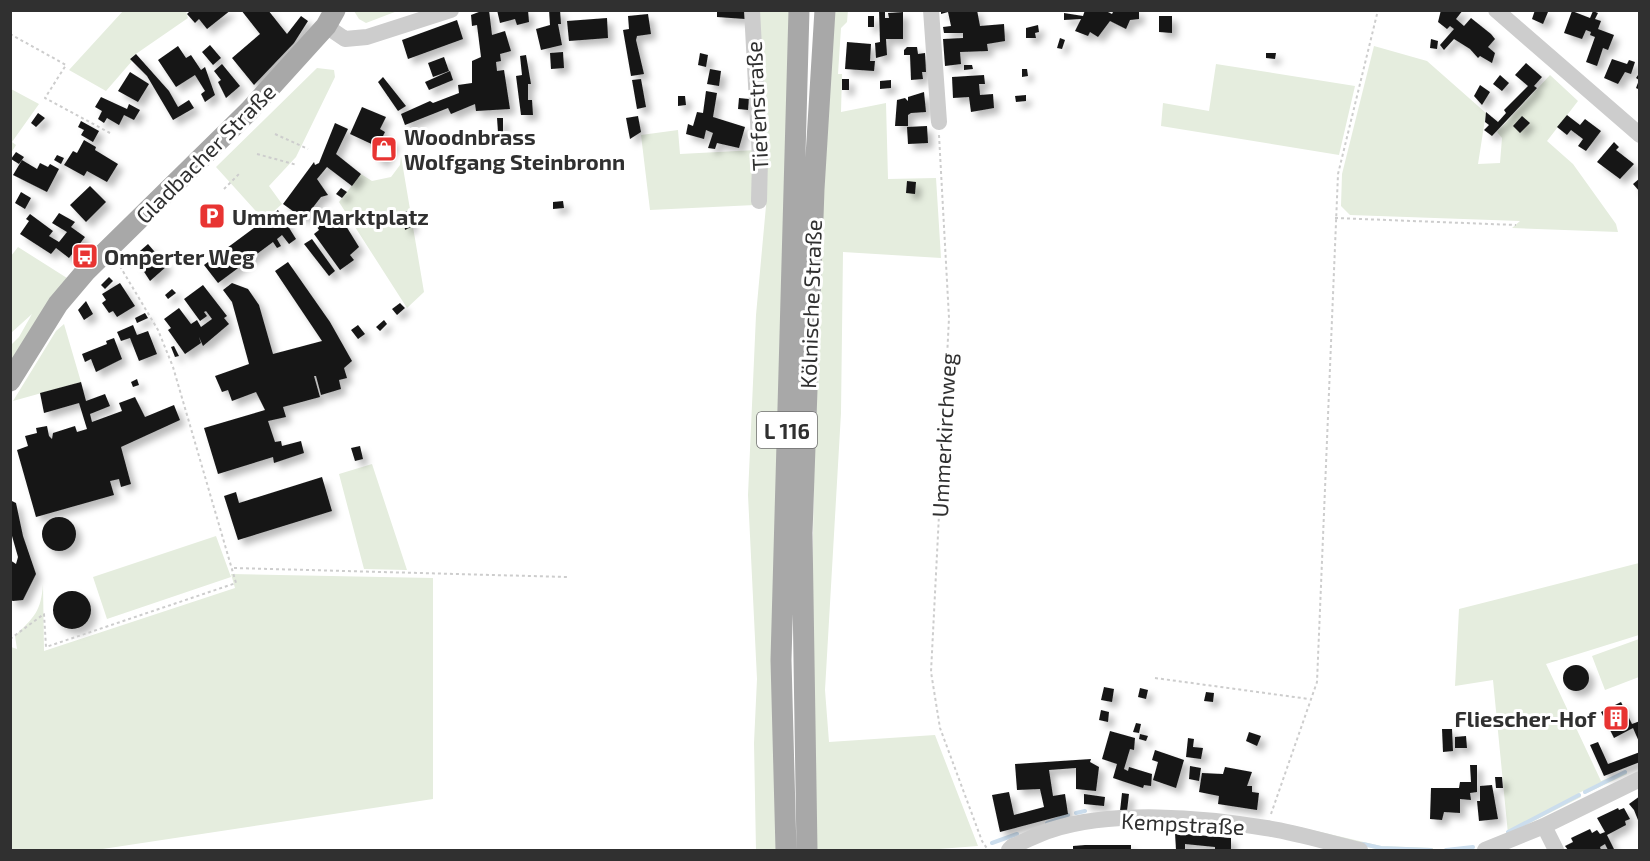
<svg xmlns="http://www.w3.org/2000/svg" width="1650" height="861" font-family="'Exo 2',sans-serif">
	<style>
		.green { fill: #e5edde }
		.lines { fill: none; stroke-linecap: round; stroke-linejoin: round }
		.stream { stroke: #cbdded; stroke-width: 4 }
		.building { fill: #171717; filter: url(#shadow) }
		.path { stroke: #cdcdcd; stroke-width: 2; stroke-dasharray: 3 3; stroke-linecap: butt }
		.minor { stroke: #cdcdcd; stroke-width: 16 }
		.major { stroke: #a8a8a8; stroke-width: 21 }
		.labels { text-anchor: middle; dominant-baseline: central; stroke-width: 6; stroke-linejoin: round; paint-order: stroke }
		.shield { fill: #fff; stroke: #6e6e6e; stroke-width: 1.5 }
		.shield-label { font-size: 21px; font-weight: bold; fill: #303030 }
		.street-label { font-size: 22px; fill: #303030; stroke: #fff }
		.poi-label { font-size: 22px; font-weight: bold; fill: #303030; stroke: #fff; text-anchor: start }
	</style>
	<defs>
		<filter id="shadow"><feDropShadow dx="5.5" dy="5.5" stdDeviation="3" flood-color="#0004"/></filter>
	</defs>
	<rect width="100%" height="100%" fill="#fff"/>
	<path class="green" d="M400 10 366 23 359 19 354 11Z
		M848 10 847 22 841 28 838 74H842L841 112 886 103 888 179 936 178 941 258 843 252 841 413 825 690 829 742 935 735 978 846 926 850H816L812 614 814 463 825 112 834 11Z
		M123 11H186L188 18 130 58 132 61 106 91 69 70Z
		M755 11H791L778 850H756L754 743 757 679 748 495 756 315 766 206Z
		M1374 46 1427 61 1486 113 1478 164 1500 163 1502 138 1497 132 1550 75 1578 101 1547 141 1573 164 1616 224 1618 232 1512 228 1520 221 1350 215 1341 206 1342 174Z
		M1216 64 1355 86 1339 155 1161 126 1163 103 1209 111Z
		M317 68 334 70 335 77 296 157 269 186 282 204 264 220 216 167Z
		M11 89 39 104 12 142 16 145 11 153Z
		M678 130 680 154 756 150 755 205 650 210 641 135Z
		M401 156 424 292 407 308 339 202 361 174 372 181 391 177 400 165Z
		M18 247 67 278 11 361V345L19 337 32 314 11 333V256Z
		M64 324 81 382 13 401 56 331Z
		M372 464 407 570 364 569 339 474Z
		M216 536 231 577 107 619 93 577Z
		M1639 563V635L1546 664 1601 781 1626 771 1627 774 1585 794 1583 791 1579 793 1581 797 1508 834 1493 680 1455 686 1459 609Z
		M231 574 433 578V799L96 850H11V647L17 649 15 636C34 617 41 612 43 584L44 651 235 588Z
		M1639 639V677L1605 690 1592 656Z
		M1286 824 1381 846 1433 848V850H1380L1285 828Z"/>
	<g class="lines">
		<path class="stream" d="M1585 792 1625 772
			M1076 813 1085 811
			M1047 823 1068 815
			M1508 832 1579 795
			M992 843 1017 834
			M1363 844 1381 848 1431 850
			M1446 850 1473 847"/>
	</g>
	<path class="building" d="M191 10H231L207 29 199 19 195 23 187 14Z
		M241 10H268L287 34 301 16 308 21 294 43 254 85 232 58 260 34Z
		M484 10H489L492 35 505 31 511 51 500 54 501 61 496 62 497 71 504 70 510 109 476 111 475 104 451 114 448 108 405 125 401 114 430 101 433 103 459 93 458 85 472 83V61L481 57 477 25 472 26 471 15Z
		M497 10H528L529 22 517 25 515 19 500 23Z
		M549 10H560L561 24H558L562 45 541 50 536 29 550 25Z
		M717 10H745V19L717 17Z
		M879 10H885V18H889L888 13 903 12V39H886L887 55 876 58 875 43 880 42Z
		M941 10H977L980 26 1004 24 1005 41 987 44 988 51 960 52 961 64 945 66 943 39 963 38V33H944L943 27 951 26 948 12 941 14Z
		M1085 10H1104L1112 14 1114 10H1139V19L1130 20 1126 29 1110 21 1098 37 1090 32 1088 36 1075 31 1081 19 1064 20V13L1083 16Z
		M1441 10H1463L1456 19 1464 26 1471 18 1491 34 1495 39 1488 47 1495 53 1492 63 1480 56 1478 58 1470 49 1454 39 1444 50 1440 45 1454 29 1450 26 1447 29 1438 22Z
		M1535 10 1548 12 1543 24 1532 19Z
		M1572 11 1590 18 1593 11 1598 13 1595 19 1601 21 1598 29 1614 35 1608 50 1603 48 1597 66 1586 62 1595 37 1590 35 1591 32 1586 30 1582 39 1564 33Z
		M648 14 651 34 637 36 636 40 644 74 631 76 623 30 629 29 628 16Z
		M868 16H874V27H868Z
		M1159 16H1172V33L1159 32Z
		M607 18 608 38 569 41 567 21Z
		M457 20 463 39 408 59 402 40Z
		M1038 25 1039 32 1035 33 1036 38H1026V28Z
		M1060 38 1065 40 1062 49 1057 48Z
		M1431 39 1438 41 1437 49 1430 48Z
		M847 42 871 44 870 61H875L874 71 845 69Z
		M210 45 221 58 213 65 202 52Z
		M178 46 186 58 191 55 201 70 205 67 215 95 205 102 201 94 205 91 195 75 176 87 158 60Z
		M907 47H917L918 54 925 53 926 72H922L923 79 911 80 910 55H904V50Z
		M563 52 564 68 551 69 550 53Z
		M700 53 708 55 706 67 698 65Z
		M1266 53H1276L1275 59 1266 58Z
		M136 54 169 91 178 107 189 100 194 108 173 120 147 76 130 59Z
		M526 55 531 84H528V100H532L533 115H521L516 76 522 75 520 56Z
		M444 57 449 71 433 77 428 63Z
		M1612 59 1627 64 1629 60 1635 62 1631 74 1625 72 1618 84 1604 78Z
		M1526 63 1542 77 1534 86 1537 88 1492 136 1484 130 1489 125 1485 122 1486 112 1498 122 1506 113 1504 110 1528 86 1515 75Z
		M222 64 240 86 226 98 218 82 221 80 214 71Z
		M964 65H972L973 69 964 70Z
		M710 69 721 71 719 86 707 84Z
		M1022 69H1027L1028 76 1022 77Z
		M450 71 453 80 429 90 425 82Z
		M130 72 149 84 138 102 118 91Z
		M1640 72V90L1636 88 1639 80 1636 78Z
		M984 75 985 84H979L980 95 993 94 994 108 971 112 969 97 953 98 952 77Z
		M1500 75 1509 83 1502 91 1493 84Z
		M383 77 406 106 398 111 378 82Z
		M641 79 646 107 637 109 632 80Z
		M842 79H849V90H842Z
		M891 80V88L880 89V81Z
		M1480 85 1490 92 1482 105 1474 96Z
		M706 91 717 93 713 117 745 127 739 148 717 143 715 149 708 148 713 133 706 130 704 139 686 134 688 124 693 126 697 112 703 113Z
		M924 92 926 112 911 113 908 115V126H895L897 100 905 98 908 101V97Z
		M1026 95V101L1016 102 1015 96Z
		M678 96H685L686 105 678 106Z
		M101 97 127 109 129 104 140 110 134 120 124 115 119 125 107 118 104 123 98 119 102 111 95 107Z
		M739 98 749 99 748 110 738 109Z
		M362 107 386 117 380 129 385 132 383 136 394 142 384 162 373 157 378 147 350 134Z
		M38 113 45 118 36 127 31 123Z
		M1567 115 1580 125 1585 119 1601 131 1586 151 1578 146 1583 139 1571 130 1567 135 1557 127Z
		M638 116 641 132 630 139 626 118Z
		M1522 116 1530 123 1520 133 1513 126Z
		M497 118H503V132H498Z
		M81 121 99 131 93 142 81 135 84 130 78 127Z
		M335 123 348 129 336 154 361 174 352 186 327 167 317 179 328 195 321 197 304 219 283 204 314 162 315 165 319 163Z
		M927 126 928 143 908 144 907 127Z
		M84 140 96 147 95 150 118 164 107 182 87 171 84 176 64 165 73 151 77 153Z
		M1614 142 1619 147 1616 150 1634 164 1620 179 1597 162Z
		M16 152 24 157 19 164 11 159Z
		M57 155 64 158 61 164 54 160Z
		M22 160 37 169 40 163 48 167 50 164 59 169 47 192 13 175Z
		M1640 178V192L1633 184Z
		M907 181 916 182 915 194 906 193Z
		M90 186 106 202 86 222 70 205Z
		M341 188 347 192 342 198 336 194Z
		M21 192 31 198 25 209 15 203Z
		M563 201 564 208 553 209V202Z
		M326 208 344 228 346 226 359 247 350 255 354 260 340 270 314 234 319 230 315 224 322 218 318 213Z
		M278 210 296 239 289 244 282 235 277 239 281 246 277 248 273 242 218 283 204 265Z
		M407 211 413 226 405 230 403 213Z
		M59 213 75 222 71 227 85 237 69 258 56 248 51 254 20 234 29 221 26 219 30 214 53 231 49 236 59 242 67 232 52 223Z
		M312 239 335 271 329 276 304 244Z
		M148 244 167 266 150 281 137 261 143 255 140 251Z
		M288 262 330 322 352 361 344 368 347 378 339 380 341 389 321 395 316 376H314L320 397 283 407 286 417 268 421 275 442 281 441 282 446 301 441 304 453 274 463 273 457 218 474 204 428 265 410 256 392 232 401 228 390 222 392 215 376 249 364 232 302 223 290 232 283 248 289 259 305 273 354 322 341 275 271Z
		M109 277 113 281 105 289 101 285Z
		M120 283 135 306 117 317 113 311 109 313 102 303 106 300 102 294Z
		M203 285 227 316 224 318 229 324 203 346 199 337 201 343 185 354 168 330 171 328 164 319 179 308 191 324 197 320 201 327 212 319 206 311 204 312 207 316 200 321 184 299Z
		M172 289 176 293 168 299 165 295Z
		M86 301 93 314 84 320 78 310Z
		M400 303 405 308 397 315 392 309Z
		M145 313 148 318 137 323 135 318Z
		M384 320 387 324 380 331 376 327Z
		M133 325 137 335 148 331 157 354 139 361 130 338 121 341 117 332Z
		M358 325 365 334 358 339 351 330Z
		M114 338 122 359 96 372 91 359 85 362 82 354 107 344 106 341Z
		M174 346 179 356 175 357 171 347Z
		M137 379 139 385 133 387 131 382Z
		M81 382 86 401 105 394 110 406 90 414 92 422 122 411 119 403 135 397 145 417 174 405 180 420 121 447 131 484 121 487 119 479 110 481 114 495 36 517 17 450 28 446 25 436 37 433 36 428 47 426 49 436 52 439 53 433 75 426 77 432 87 429 79 403 44 413 40 393Z
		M360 446 363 459 355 461 351 448Z
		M322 477 332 511 238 540 224 496 236 492 239 503Z
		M10 500 16 503 23 536 36 574 23 600 13 601 10 600V560L16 564 18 557 10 529Z
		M42 534a17 17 0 1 1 34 0a17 17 0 1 1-34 0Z
		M53 610a19 19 0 1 1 38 0a19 19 0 1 1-38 0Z
		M1563 678a13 13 0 1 1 26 0a13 13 0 1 1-26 0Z
		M1104 687 1114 689 1112 702 1101 700Z
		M1140 688 1148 690 1146 699 1138 697Z
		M1206 692 1214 693 1213 702 1204 701Z
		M1621 702 1632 724 1640 721V744L1633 728 1614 738 1601 712Z
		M1101 710 1109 712 1108 722 1099 720Z
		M1136 723 1141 724 1139 733 1133 732Z
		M1442 729H1452L1453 751 1443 752Z
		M1110 731 1135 738 1134 750 1130 749 1124 769 1128 771 1129 767 1152 774 1151 786 1144 785 1143 788 1113 778 1117 764 1102 759Z
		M1249 732 1261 736 1257 746 1246 741Z
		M1140 734 1148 736 1146 741 1139 739Z
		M1466 736 1467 748H1455V737Z
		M1188 738 1194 739 1193 747 1203 748 1201 759 1186 757Z
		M1598 742 1608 764 1640 752V762L1604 776 1590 745Z
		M1155 750 1184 760 1176 788 1153 780 1158 762 1152 760Z
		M1091 759 1090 762 1099 767 1096 791 1076 789V768L1049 770 1053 796 1065 794 1068 814 1000 832 992 795 1009 792 1014 815 1044 807 1040 789 1017 790 1015 764Z
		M1470 765H1477V792L1470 793 1471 800 1460 799V813L1444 812 1442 820 1430 819 1431 788H1459L1460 782H1471Z
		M1190 766 1201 768 1199 781 1189 779Z
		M1225 767 1252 772 1247 786H1252V792L1259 793 1257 810 1218 804 1219 796 1199 792 1202 773 1223 774Z
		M1495 777H1502L1503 788H1496Z
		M1492 785 1498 819 1479 821 1477 801H1480V786Z
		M1122 793 1129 794 1127 811H1120Z
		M1084 794 1105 797 1104 806 1084 804Z
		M1640 796V825L1634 810 1629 804Z
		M1618 808 1619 810 1624 808 1630 819 1625 821 1626 825 1607 835 1614 849 1608 850 1605 844 1600 847 1601 850H1568L1565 846 1573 842 1571 838 1590 829 1592 833 1597 830 1600 834 1605 832 1597 818Z
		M1175 833 1231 838V850H1215V847L1185 844V850H1176Z
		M1085 845H1131V850H1073V846Z"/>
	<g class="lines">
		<path class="path" d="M10 34 66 65 45 98 110 133
			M275 134 308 149
			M939 135 949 318 931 672 940 728 982 841 988 850
			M257 154 297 165
			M224 189 240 173
			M1335 218 1516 225
			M234 568 567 577
			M10 639 44 614 46 647 236 583 173 367 158 330 118 263
			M1155 678 1309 699
			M1271 814 1317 682 1338 174 1378 10"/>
		<path class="minor" d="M752 10 760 159 759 201
			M931 10 939 122
			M1496 10 1640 135
			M326 26 345 39 367 37 451 10
			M1544 826 1556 850
			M1009 850 1013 846C1026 841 1038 834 1051 830 1113 810 1202 817 1266 828 1298 833 1329 843 1360 850
			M1485 850 1544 826 1640 779"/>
		<path class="major" d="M10 381 58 304 86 271 249 111 326 26 335 10
			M786 850 781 660 799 10
			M807 850 802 533 814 189 825 10"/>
	</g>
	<defs>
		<symbol id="shop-square" viewBox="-11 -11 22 22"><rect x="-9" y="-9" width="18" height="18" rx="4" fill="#e83432" stroke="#fff"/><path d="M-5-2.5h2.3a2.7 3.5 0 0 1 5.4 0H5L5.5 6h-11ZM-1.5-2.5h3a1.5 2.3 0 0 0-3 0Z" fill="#fff"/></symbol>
		<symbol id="parking-square" viewBox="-11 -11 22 22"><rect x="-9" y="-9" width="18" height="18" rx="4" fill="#e83432" stroke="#fff"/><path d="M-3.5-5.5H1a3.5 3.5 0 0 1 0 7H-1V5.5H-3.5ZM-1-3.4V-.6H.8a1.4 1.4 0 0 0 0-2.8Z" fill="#fff"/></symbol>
		<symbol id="bus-square" viewBox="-11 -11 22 22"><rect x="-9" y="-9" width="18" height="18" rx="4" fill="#e83432" stroke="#fff"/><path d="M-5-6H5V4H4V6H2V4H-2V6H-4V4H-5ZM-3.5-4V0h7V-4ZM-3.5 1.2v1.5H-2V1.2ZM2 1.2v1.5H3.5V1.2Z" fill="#fff"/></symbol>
		<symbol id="building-square" viewBox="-11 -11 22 22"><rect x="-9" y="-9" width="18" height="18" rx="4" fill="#e83432" stroke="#fff"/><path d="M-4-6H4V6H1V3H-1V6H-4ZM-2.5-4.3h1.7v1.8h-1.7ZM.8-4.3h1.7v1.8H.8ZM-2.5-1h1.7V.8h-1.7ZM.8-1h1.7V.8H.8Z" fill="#fff"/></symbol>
	</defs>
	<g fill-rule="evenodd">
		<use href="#shop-square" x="369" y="134" width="30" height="30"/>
		<use href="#parking-square" x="197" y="201" width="30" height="30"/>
		<use href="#bus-square" x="70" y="241" width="30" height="30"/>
		<use href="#building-square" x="1601" y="703" width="30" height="30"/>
	</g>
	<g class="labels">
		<rect class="shield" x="757" y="412" width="60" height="36" rx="4.5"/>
		<g class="shield-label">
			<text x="787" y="430">L 116</text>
		</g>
		<g class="street-label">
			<text transform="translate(756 106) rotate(-93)">Tiefenstraße</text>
			<text transform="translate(205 153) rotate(-45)">Gladbacher Straße</text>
			<text transform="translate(810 304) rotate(-88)">Kölnische Straße</text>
			<text transform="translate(943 435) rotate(-87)">Ummerkirchweg</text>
			<text transform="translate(1183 823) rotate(3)">Kempstraße</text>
		</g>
		<g class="poi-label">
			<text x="404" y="136">Woodnbrass<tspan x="404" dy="25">Wolfgang Steinbronn</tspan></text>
			<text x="232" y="216">Ummer Marktplatz</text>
			<text x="104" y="256">Omperter Weg</text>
			<text x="1596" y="718" text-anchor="end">Fliescher-Hof</text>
		</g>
	</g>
	<rect width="1650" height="861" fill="none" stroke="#303030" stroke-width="24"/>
</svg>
